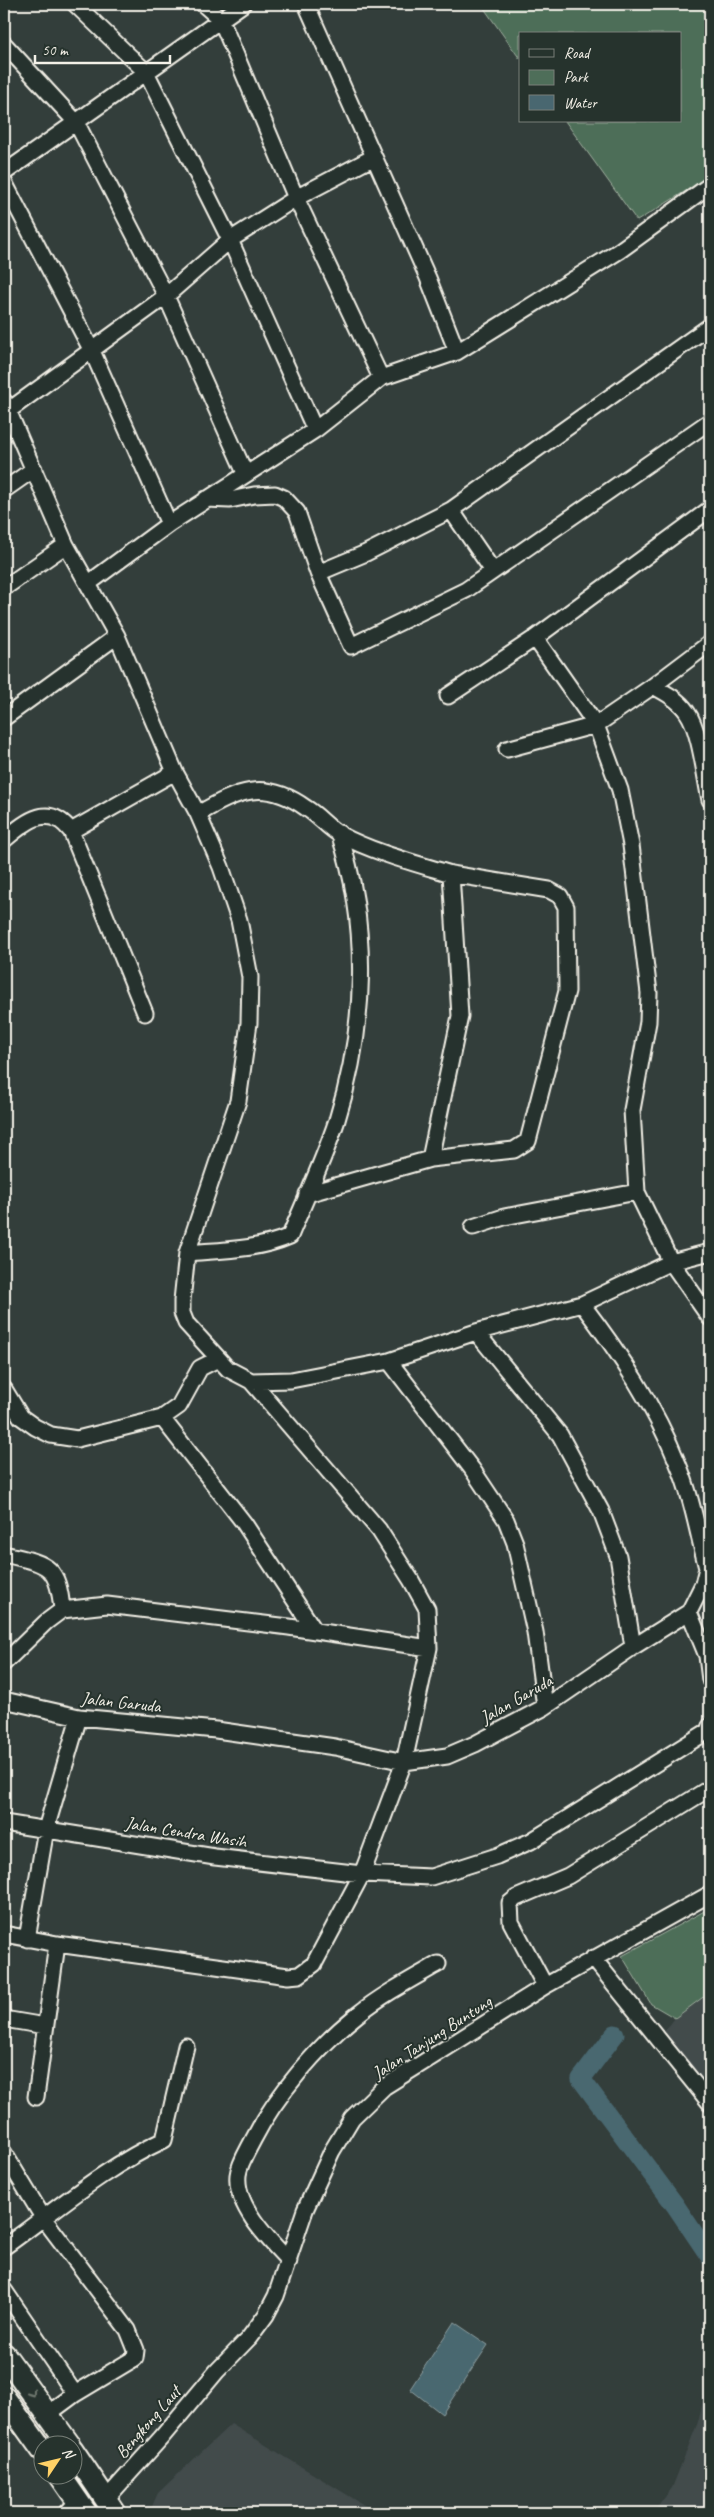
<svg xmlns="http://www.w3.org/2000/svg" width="714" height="2517" font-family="Caveat,sans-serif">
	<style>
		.built { fill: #424b4c }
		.green { fill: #4e6e59; stroke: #a1b0a0 }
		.water { fill: #496770; stroke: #8d9ea0 }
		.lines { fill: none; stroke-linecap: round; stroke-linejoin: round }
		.canal { stroke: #496770; stroke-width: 19 }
		.minor-casing { stroke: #f4f1e8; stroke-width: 19 }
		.secondary-casing { stroke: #f4f1e8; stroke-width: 25 }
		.minor { stroke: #26332d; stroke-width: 15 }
		.secondary { stroke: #26332d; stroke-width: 21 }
		.oneway { stroke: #6e766e }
		.labels { text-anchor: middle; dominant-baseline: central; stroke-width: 4; stroke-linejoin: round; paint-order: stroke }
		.street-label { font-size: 18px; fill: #f4f1e8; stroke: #26332d }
	</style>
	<rect width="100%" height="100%" fill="#333e3b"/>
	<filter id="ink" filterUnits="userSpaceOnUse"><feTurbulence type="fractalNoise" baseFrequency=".02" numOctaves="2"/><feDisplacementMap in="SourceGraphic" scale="10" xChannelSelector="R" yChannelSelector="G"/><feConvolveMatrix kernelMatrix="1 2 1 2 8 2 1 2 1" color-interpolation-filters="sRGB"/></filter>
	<g filter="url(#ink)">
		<path class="built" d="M710 1992V2108L707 2110 653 2046 675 2018Z
			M710 2372V2513H653L672 2488 698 2422Z
			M231 2424 377 2513H149L158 2493Z"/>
		<path class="green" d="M481 4H710V176L637 221 565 121H680V34H520V59Z
			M710 1908V1992L675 2018 651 2004 622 1956Z"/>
		<path class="water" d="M454 2322 488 2345 442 2414 410 2389Z"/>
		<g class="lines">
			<path class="canal" d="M615 2034 581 2079 675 2205 710 2257"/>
			<defs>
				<path id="minor" d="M75 4 146 72 230 240 315 430
					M203 4 221 20 296 198 381 378
					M306 4 428 278 457 352
					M4 44 76 122 166 296 245 473
					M4 173 243 4
					M4 182 92 351 169 524
					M4 401 66 545 117 636 175 772 198 814 221 867 239 920 250 977 249 1023 238 1101 187 1253 182 1301V1313L186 1323 228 1369 251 1381 291 1380 389 1361 476 1332 582 1304 671 1262 710 1252
					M8 411 166 296 230 240 296 198 374 157
					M4 490 34 469
					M206 499 230 500 254 495 275 494 284 498 297 512 318 573 351 646 466 590 710 421
					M451 510 493 571
					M318 573 366 553 451 510 710 326
					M89 583 169 524 315 430 381 378 457 352 619 251 710 185
					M4 588 66 545
					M535 638 596 725 620 790 631 845 649 993 648 1022 632 1110 637 1192
					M653 686C666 693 679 700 687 712 700 730 705 777 710 800
					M448 696 535 638 710 509
					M4 718 117 636
					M507 749 596 725 653 686 710 643
					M198 814C238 791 264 778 306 808 318 815 327 827 339 834 372 852 414 863 451 874L460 1016 430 1159 307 1194
					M71 831 145 1013
					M4 840C27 821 48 802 71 831L175 772
					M430 1159 514 1150 528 1141 567 991 566 907 560 896 549 890 451 874
					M473 1227 504 1217 637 1192 671 1262 710 1318
					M187 1253C221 1250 258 1250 290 1236 306 1198 324 1159 337 1120 366 1027 370 926 339 833
					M476 1332 560 1435 601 1511 618 1556 633 1647
					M389 1361 472 1469 506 1520 515 1543 535 1632 545 1707
					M4 1389 21 1417 35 1427 51 1435 77 1439 162 1418 179 1406 200 1368 218 1359
					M162 1418 244 1523 315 1631
					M4 1554C46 1564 58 1563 62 1610
					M689 1612 707 1656 710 1680
					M4 1663 46 1622 62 1610 107 1605 289 1627 429 1648
					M4 1700 79 1717 216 1730 335 1747 404 1762 447 1756 475 1744 545 1707 633 1647 689 1612 703 1584 707 1568C698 1534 692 1497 678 1464 655 1406 620 1354 582 1304
					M4 1823 215 1857 362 1874 431 1877 497 1856 531 1841 708 1731 710 1726
					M4 1934 57 1944 288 1976 299 1975 314 1964 362 1874 404 1762 429 1648 427 1609 411 1580 379 1530 251 1381
					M27 1939 46 1829 79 1717
					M593 1958 710 2103
					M545 1986 511 1922 510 1903 516 1898 568 1876 710 1788
					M4 2019 45 2026
					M36 2097 57 1944
					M4 2153 44 2219 128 2330 136 2350 135 2358 75 2394 48 2414
					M4 2247C56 2210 105 2167 164 2140L186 2046
					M289 2261C269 2240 235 2206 238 2175 239 2164 248 2150 253 2140 276 2095 318 2046 357 2015 382 1995 410 1980 438 1964
					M4 2290 75 2394
					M107 2498 161 2438 217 2371 249 2338 266 2315 276 2296 305 2210 332 2151 352 2118 384 2087 545 1986 710 1894
					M67 2513 78 2501"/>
				<path id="secondary" d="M4 2354 69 2444
					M4 2397 42 2450
					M72 2449 115 2513
					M59 2474 86 2513"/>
			</defs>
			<use href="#minor" class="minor-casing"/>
			<use href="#secondary" class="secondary-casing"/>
			<use href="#minor" class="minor"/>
			<use href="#secondary" class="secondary"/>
		</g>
		<defs><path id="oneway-chevron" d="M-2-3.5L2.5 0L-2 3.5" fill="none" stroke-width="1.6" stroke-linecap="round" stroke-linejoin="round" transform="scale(1.25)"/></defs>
		<use class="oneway" href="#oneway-chevron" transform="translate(32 2393) rotate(54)"/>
	</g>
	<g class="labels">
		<g class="street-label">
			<text transform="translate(516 1699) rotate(-30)">Jalan Garuda</text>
			<text transform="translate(121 1702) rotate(6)">Jalan Garuda</text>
			<text transform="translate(186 1832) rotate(9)">Jalan Cendra Wasih</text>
			<text transform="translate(432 2037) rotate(-33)">Jalan Tanjung Buntung</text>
			<text transform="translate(148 2422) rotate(-49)">Bengkong Laut</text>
		</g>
	</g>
	<rect width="714" height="2517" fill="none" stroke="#26332d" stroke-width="20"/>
	<rect x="10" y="10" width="694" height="2497" fill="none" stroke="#f4f1e8" stroke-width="2" filter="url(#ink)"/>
	<rect x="519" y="32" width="162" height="90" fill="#26332d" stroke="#787f78"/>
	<rect x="529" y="49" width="25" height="8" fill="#26332d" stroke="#787f78"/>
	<text x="564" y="58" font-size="15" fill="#f4f1e8">Road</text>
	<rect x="529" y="70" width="25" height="15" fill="#4e6e59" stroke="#787f78"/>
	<text x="564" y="82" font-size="15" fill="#f4f1e8">Park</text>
	<rect x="529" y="95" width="25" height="15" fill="#496770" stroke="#787f78"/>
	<text x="564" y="108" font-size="15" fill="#f4f1e8">Water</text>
	<g transform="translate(58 2460) rotate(55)"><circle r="24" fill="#26332d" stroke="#787f78"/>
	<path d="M0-4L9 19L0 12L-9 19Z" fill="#ffd166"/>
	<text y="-8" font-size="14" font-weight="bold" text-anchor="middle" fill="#f4f1e8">N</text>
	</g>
	<path d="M35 55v8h135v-8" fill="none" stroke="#f4f1e8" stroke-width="2.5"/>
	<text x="42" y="55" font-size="15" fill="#f4f1e8" stroke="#26332d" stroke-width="4" paint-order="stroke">50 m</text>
</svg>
